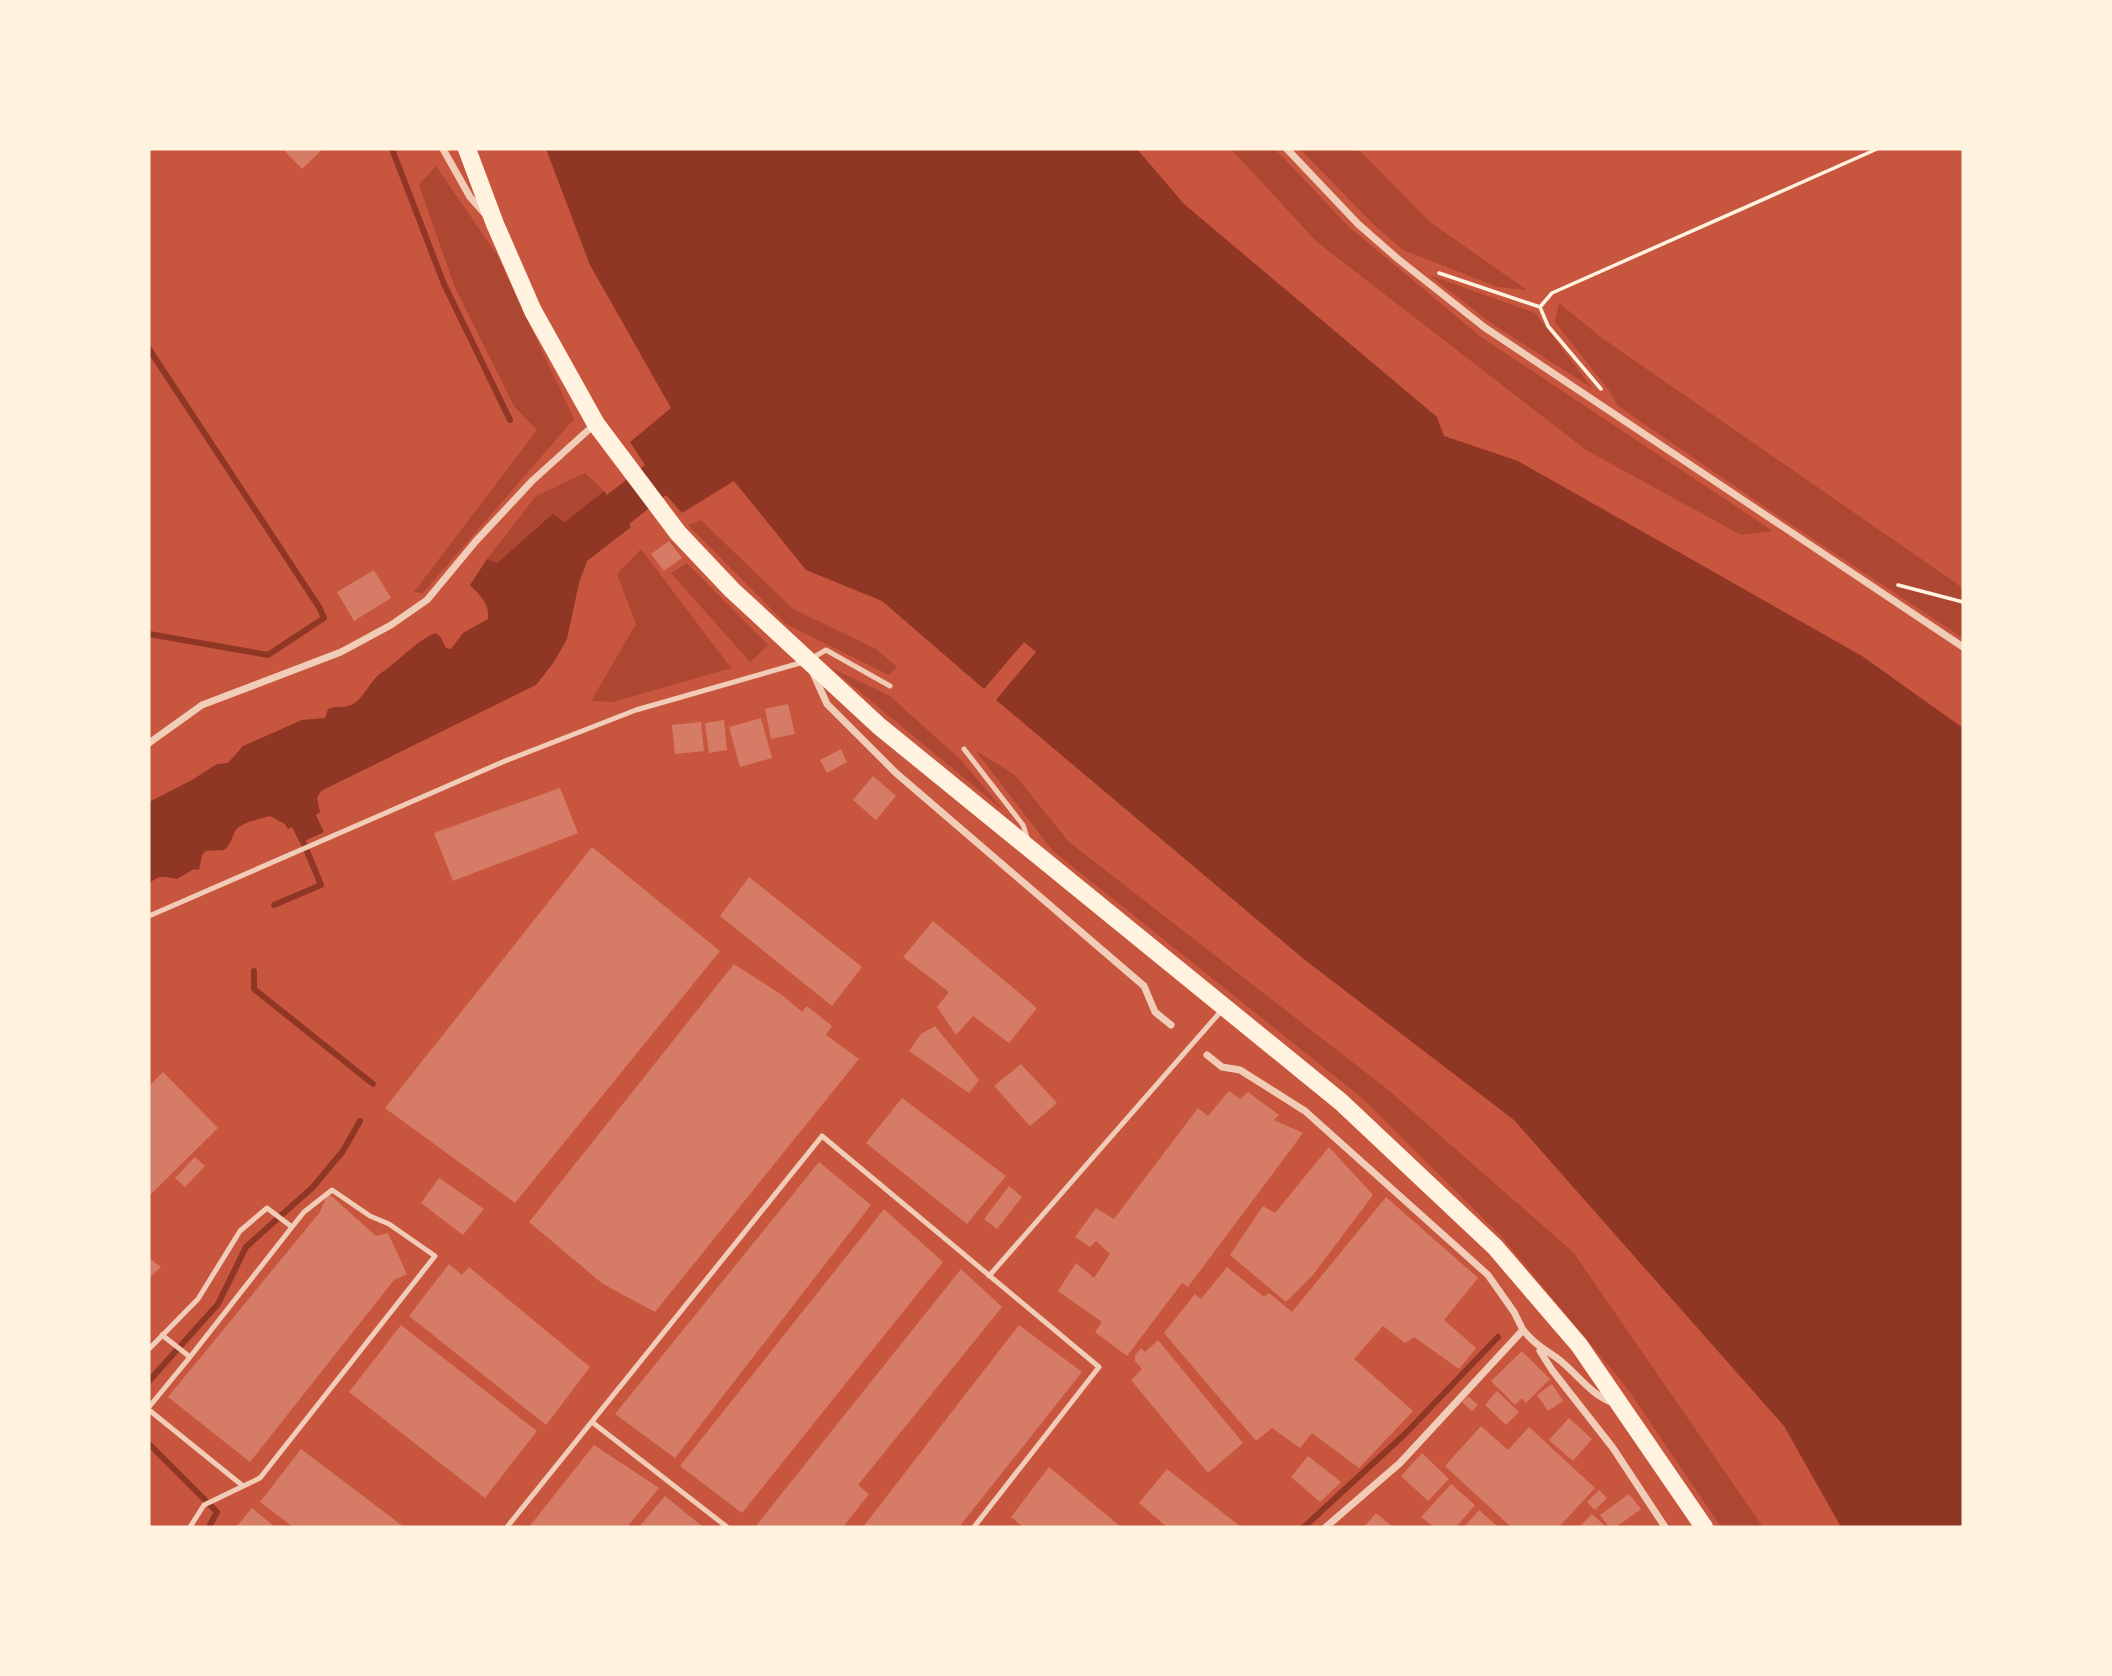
<svg xmlns="http://www.w3.org/2000/svg" width="2112" height="1676" font-family="'Work Sans',sans-serif">
	<style>
		.green { fill: #ae4732 }
		.water { fill: #8f3625 }
		.lines { fill: none; stroke-linecap: round; stroke-linejoin: round }
		.stream { stroke: #8f3625; stroke-width: 6 }
		.building { fill: #d67c66 }
		.path { stroke: #fff3e0; stroke-width: 3.5 }
		.service { stroke: #f1ccb7; stroke-width: 5 }
		.minor { stroke: #f1ccb7; stroke-width: 7 }
		.primary { stroke: #fff3e0; stroke-width: 18 }
	</style>
	<rect width="100%" height="100%" fill="#c8553d"/>
	<path class="green" d="M1231 149H1275L1349 227 1481 337 1773 531 1741 535 1586 450 1317 242Z
		M1300 149H1358L1430 222 1527 290 1498 287 1403 250 1373 224Z
		M436 166 497 255 574 419 423 593 414 592 537 430 514 406 454 285 419 185Z
		M1429 275 1535 313 1593 389 1491 323Z
		M1559 303 1602 338 1963 588V638L1774 513 1618 406 1608 389 1555 322Z
		M585 473 604 491 565 522 551 514 497 563 487 559 536 496Z
		M701 520 793 609 876 649 897 667 889 675 786 624 688 525Z
		M641 549 731 668 613 702 591 701 636 624 617 574Z
		M687 563 768 645 750 662 671 573Z
		M831 668 890 696 961 760 1004 811Z
		M975 750 1015 775 1069 842 1387 1089 1573 1252 1763 1527H1721L1627 1388 1500 1235 1362 1098 1052 850Z"/>
	<path class="water" d="M546 149H1137L1184 204 1437 417 1444 436 1518 461 1862 656 1963 728V1527H1841L1784 1426 1514 1120 1305 960 996 700 1036 652 1024 642 984 689 882 601 806 570 734 481 682 513 666 495 629 524 631 527 587 561 579 583 567 639 554 662 536 685 321 791 317 798 320 812 316 815 324 832 300 843 292 827 288 829 285 824 270 816C260 819 243 822 236 830 231 837 232 844 224 850L206 851 202 855 199 870 194 869 177 879C166 877 158 874 149 884V802L192 780 217 764 228 763 243 746 302 720 325 718 328 709C337 705 346 709 355 703 365 695 371 680 381 673 399 661 416 641 435 633L440 636 446 648 451 649 463 633 488 619C490 604 480 595 470 585L487 559 497 563 552 514 565 522 604 491 607 495 645 465 630 442 671 408 590 265Z"/>
	<g class="lines">
		<path class="stream" d="M392 149 444 284 510 420
			M149 349 319 607 324 618 268 655 149 634
			M274 905 321 885 300 834
			M254 971V989L373 1084
			M149 1381 218 1304 246 1247 313 1187 343 1151 360 1121
			M149 1444 217 1512 209 1527
			M1304 1527 1405 1434 1498 1337"/>
	</g>
	<path class="building" d="M283 149H323L302 169Z
		M669 541 682 558 664 571 651 554Z
		M374 570 391 598 354 621 337 592Z
		M788 704 795 734 771 739 765 709Z
		M761 718 772 758 740 767 729 727Z
		M724 720 727 750 709 753 705 723Z
		M701 722 704 751 675 754 672 725Z
		M841 749 847 762 827 773 820 760Z
		M873 776 896 796 876 820 853 800Z
		M560 788 578 833 453 881 434 833Z
		M592 847 720 951 515 1203 385 1108Z
		M749 877 862 967 832 1006 720 916Z
		M933 921 1037 1008 1009 1043 973 1016 956 1035 937 1007 949 992 903 957Z
		M734 964 782 995 802 1012 807 1006 832 1026 826 1035 859 1059 655 1312 603 1284 529 1222Z
		M935 1026 979 1080 969 1093 909 1051 921 1034Z
		M1021 1064 1057 1103 1030 1126 994 1086Z
		M163 1072 218 1128 149 1196V1086Z
		M1229 1091 1240 1099 1248 1092 1279 1115 1274 1120 1303 1133 1188 1287 1182 1283 1127 1356 1095 1332 1102 1322 1058 1291 1076 1263 1094 1278 1110 1254 1096 1241 1090 1247 1075 1237 1096 1208 1114 1219 1198 1108 1208 1116Z
		M902 1098 1006 1176 967 1224 866 1143Z
		M1329 1147 1373 1195 1313 1275 1286 1302 1230 1255 1263 1206 1275 1213Z
		M195 1157 205 1166 185 1187 175 1178Z
		M819 1162 871 1205 675 1458 615 1414Z
		M439 1178 484 1209 463 1235 421 1203Z
		M1009 1186 1022 1197 997 1229 984 1219Z
		M328 1193 376 1236 388 1233 407 1274 394 1280 250 1462 168 1397 320 1212Z
		M1386 1197 1478 1278 1444 1320 1476 1348 1459 1369 1414 1337 1405 1343 1383 1326 1354 1359 1413 1411 1359 1468 1312 1433 1300 1448 1272 1428 1256 1441 1164 1333 1195 1294 1201 1299 1227 1267 1264 1297 1269 1293 1292 1312Z
		M884 1209 943 1262 742 1513 680 1466Z
		M149 1258 161 1267 149 1278Z
		M449 1264 462 1275 469 1267 590 1367 546 1425 409 1316Z
		M961 1269 1002 1307 858 1485 869 1494 843 1527H755Z
		M401 1325 537 1431 485 1498 349 1392Z
		M1019 1325 1082 1372 959 1527H863Z
		M1158 1340 1243 1443 1208 1473 1131 1380 1142 1369 1135 1361V1355L1141 1348 1145 1352Z
		M1522 1351 1550 1379 1526 1403 1522 1398 1515 1405 1491 1381Z
		M1552 1384 1563 1401 1548 1411 1537 1395Z
		M1497 1391 1519 1412 1506 1425 1485 1405Z
		M1468 1396 1478 1405 1472 1411 1462 1402Z
		M1569 1418 1592 1439 1573 1461 1549 1440Z
		M1481 1426 1508 1450 1529 1427 1595 1488 1559 1527H1511L1445 1466Z
		M594 1445 659 1488 627 1527H529Z
		M301 1449 404 1527H293L260 1502Z
		M1422 1453 1449 1479 1428 1501 1401 1476Z
		M1308 1456 1341 1482 1320 1502 1291 1477Z
		M1049 1467 1121 1527H1023L1011 1517Z
		M1167 1469 1241 1527H1167L1139 1503Z
		M1451 1484 1475 1505 1456 1527H1434L1421 1517Z
		M1599 1490 1607 1498 1595 1510 1587 1502Z
		M1629 1494 1641 1509 1616 1527H1609L1600 1515Z
		M665 1496 703 1527H639Z
		M252 1508 275 1527H236Z
		M1479 1510 1498 1527H1464Z
		M1376 1513 1393 1527H1364Z
		M1592 1514 1606 1527H1579Z"/>
	<g class="lines">
		<path class="path" d="M1439 273 1540 307
			M1540 307 1552 293 1877 149
			M1540 307 1548 326 1601 389
			M1898 585 1963 602"/>
		<path class="service" d="M964 749 1023 825 1028 840
			M149 916 505 761 636 710 807 661 826 650 890 686
			M989 1276 1222 1010
			M162 1335 190 1357 292 1227
			M149 1349 198 1299 240 1231 267 1208 292 1227 304 1212 332 1190 370 1216 389 1224 435 1256 260 1478 204 1505 190 1527
			M149 1407 190 1357
			M149 1410 243 1486
			M592 1422 727 1527
			M507 1527 822 1136 1099 1367 974 1527"/>
		<path class="minor" d="M443 149 470 197 484 213
			M1287 149 1358 224 1398 259 1484 327 1963 647
			M813 673 827 704 896 773 1144 986 1155 1012 1171 1025
			M149 743 202 705 341 652 391 625 427 600 476 541 532 481 595 424
			M1207 1055 1222 1067 1240 1070 1305 1111 1488 1275 1514 1312 1523 1330
			M1540 1351 1552 1370 1613 1448 1665 1527
			M1326 1527 1400 1463 1523 1330C1536 1345 1541 1347 1557 1358 1577 1373 1590 1395 1614 1403"/>
		<path class="primary" d="M467 149 495 224 533 311 596 424 678 533 732 590 879 726 1341 1102 1495 1247 1579 1345 1704 1527"/>
	</g>
	<rect width="2112" height="1676" fill="none" stroke="#fff3e0" stroke-width="301"/>
</svg>
